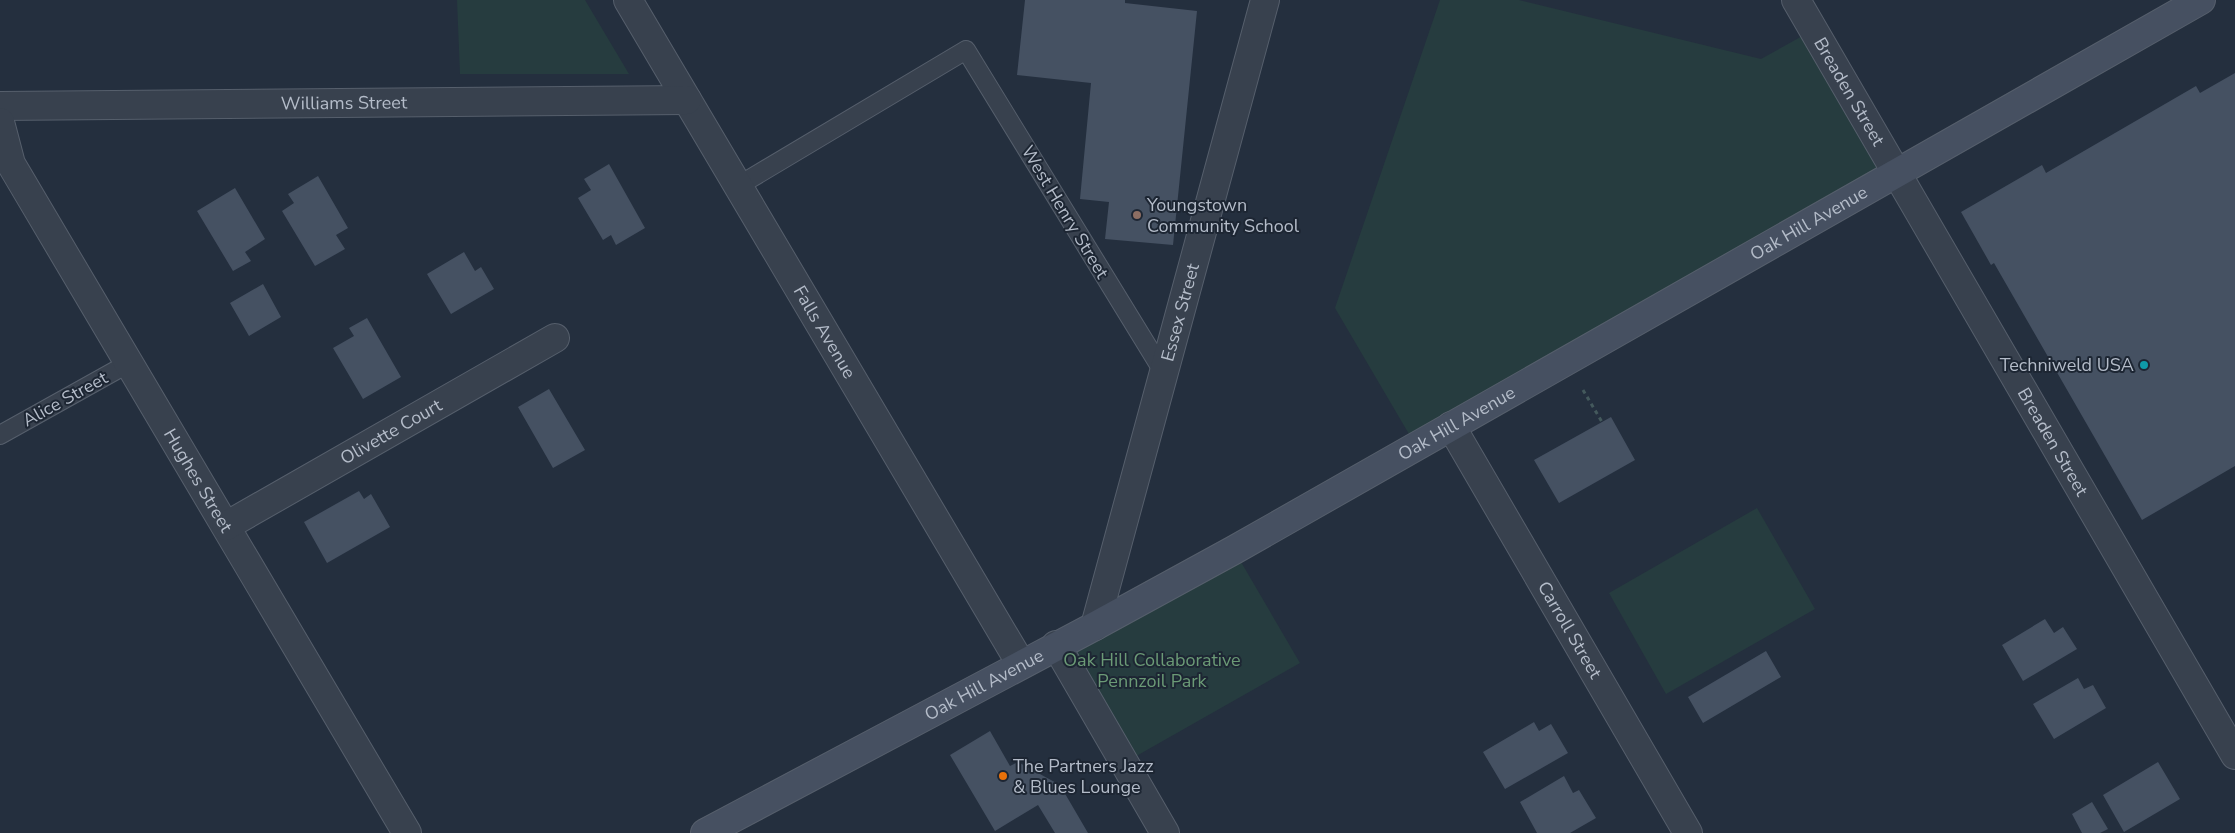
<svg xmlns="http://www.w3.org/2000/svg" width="2235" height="833" font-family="'Nunito Sans',sans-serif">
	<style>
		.green { fill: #263c3f }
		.building { fill: #455162 }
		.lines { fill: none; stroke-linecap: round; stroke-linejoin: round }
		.lane-casing { stroke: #565f6c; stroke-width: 20 }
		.street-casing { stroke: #565f6c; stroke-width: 30 }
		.secondary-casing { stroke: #565f6c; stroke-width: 30 }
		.path { stroke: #44595c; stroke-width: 3; stroke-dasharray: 4 4; stroke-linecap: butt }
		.lane { stroke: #38414e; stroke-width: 18 }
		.street { stroke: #38414e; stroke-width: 28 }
		.secondary { stroke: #465061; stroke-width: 28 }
		.education-dot { fill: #8d6e63; stroke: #1d2633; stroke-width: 2 }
		.culture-dot { fill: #0f9aa8; stroke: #1d2633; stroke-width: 2 }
		.food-dot { fill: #e8710a; stroke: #1d2633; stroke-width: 2 }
		.labels { text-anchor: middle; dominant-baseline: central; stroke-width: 4; stroke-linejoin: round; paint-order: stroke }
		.street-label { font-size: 18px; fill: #b4bcc9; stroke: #1d2633 }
		.poi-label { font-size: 18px; fill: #b4bcc9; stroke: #1d2633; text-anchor: start }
		.park-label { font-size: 18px; fill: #6b9a76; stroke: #1d2633 }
	</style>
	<rect width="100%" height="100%" fill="#242f3e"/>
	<path class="green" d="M457 0H585L629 74H460Z
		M1440 0H1519L1761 59 1813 30 1896 173 1416 446 1335 308Z
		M1757 508 1815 609 1666 694 1609 593Z
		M1234 550 1300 663 1124 763 1056 645Z"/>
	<path class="building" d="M1025 0H1125V3L1197 11 1173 245 1105 239 1109 202 1080 199 1091 83 1017 75Z
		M2235 73V466L2142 520 1994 263 1991 265 1961 212 2042 165 2046 173 2196 86 2200 93Z
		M609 164 645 228 616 245 611 235 603 240 578 198 591 190 584 179Z
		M318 176 348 228 336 235 345 249 315 266 282 211 294 203 288 194Z
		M235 188 265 239 245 252 251 261 233 271 197 211Z
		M464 252 475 271 481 267 494 289 451 314 427 274Z
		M263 284 281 317 249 336 230 303Z
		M367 318 401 377 363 399 333 348 354 336 349 328Z
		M549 389 585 450 553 468 518 407Z
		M1611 417 1635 460 1559 503 1534 460Z
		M359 491 364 499 371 494 390 527 327 563 304 522Z
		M2045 619 2054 633 2063 627 2077 649 2023 681 2002 645Z
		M1766 651 1781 677 1703 723 1688 697Z
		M2078 678 2084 689 2093 685 2106 708 2054 739 2033 704Z
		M1534 722 1539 731 1551 724 1568 753 1505 789 1483 752Z
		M990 731 1010 766 1018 762 1060 785 1088 833H1055L1038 805 995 831 950 755Z
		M2158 762 2180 799 2124 832 2103 795Z
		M1564 776 1573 793 1579 790 1596 818 1570 833H1537L1520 802Z
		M2092 802 2108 829 2100 833H2082L2072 814Z"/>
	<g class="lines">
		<defs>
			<path id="lane" d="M738 186 966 50 1164 373
				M0 435 129 363"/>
			<g id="street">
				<path id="s1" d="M628 0 1021 664"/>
				<path id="s2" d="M1796 0 2235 755"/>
				<path id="s3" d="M0 106 687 100"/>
				<path id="s4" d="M0 122 11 164 407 833"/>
				<path id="s5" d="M1451 426 1688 833"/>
				<path id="s6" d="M226 526 555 338"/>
				<path id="s7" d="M1095 626 1265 0"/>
				<path d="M1056 645 1165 833"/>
			</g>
			<g id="secondary">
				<path id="s8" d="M705 833 1095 626 1234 550 2201 0"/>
			</g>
		</defs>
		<use href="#lane" class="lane-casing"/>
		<use href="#street" class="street-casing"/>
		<use href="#secondary" class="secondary-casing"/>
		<path class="path" d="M1583 390 1602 422"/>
		<use href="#lane" class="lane"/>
		<use href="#street" class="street"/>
		<use href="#secondary" class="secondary"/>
	</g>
	<circle class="education-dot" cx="1137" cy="215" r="5"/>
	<circle class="culture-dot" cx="2144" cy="365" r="5"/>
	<circle class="food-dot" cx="1003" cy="776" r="5"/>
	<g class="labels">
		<g class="street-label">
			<text stroke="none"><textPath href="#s2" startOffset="106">Breaden Street</textPath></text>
			<text stroke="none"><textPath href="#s3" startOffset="344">Williams Street</textPath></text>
			<text transform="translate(1065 212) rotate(59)">West Henry Street</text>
			<text stroke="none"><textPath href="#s8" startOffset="1261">Oak Hill Avenue</textPath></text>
			<text stroke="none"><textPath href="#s7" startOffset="325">Essex Street</textPath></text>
			<text stroke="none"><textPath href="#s1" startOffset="386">Falls Avenue</textPath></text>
			<text transform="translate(65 399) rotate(-29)">Alice Street</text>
			<text stroke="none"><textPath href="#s8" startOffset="856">Oak Hill Avenue</textPath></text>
			<text stroke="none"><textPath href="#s6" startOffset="190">Olivette Court</textPath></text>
			<text stroke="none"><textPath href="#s2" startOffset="511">Breaden Street</textPath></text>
			<text stroke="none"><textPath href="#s4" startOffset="411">Hughes Street</textPath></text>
			<text stroke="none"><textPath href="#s5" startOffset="236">Carroll Street</textPath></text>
			<text stroke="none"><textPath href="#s8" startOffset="316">Oak Hill Avenue</textPath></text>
		</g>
		<g class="poi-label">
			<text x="1147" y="205">Youngstown<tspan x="1147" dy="21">Community School</tspan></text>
			<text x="2134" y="365" text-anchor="end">Techniweld USA</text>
			<text x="1013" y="766">The Partners Jazz<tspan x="1013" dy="21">&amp; Blues Lounge</tspan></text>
		</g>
		<g class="park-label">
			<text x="1152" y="660">Oak Hill Collaborative<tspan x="1152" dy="21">Pennzoil Park</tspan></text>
		</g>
	</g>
</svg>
